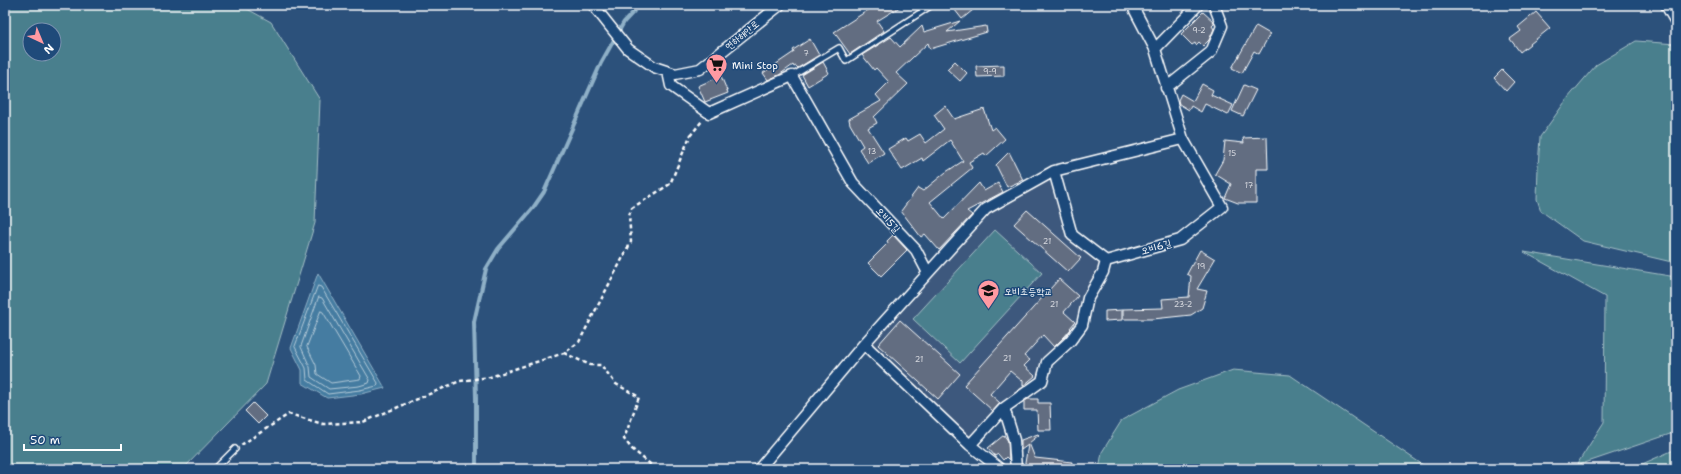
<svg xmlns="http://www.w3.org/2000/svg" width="1681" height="474" font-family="'Shantell Sans','Poor Story',sans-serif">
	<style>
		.built { fill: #3c597d }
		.green { fill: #4a7f8d; stroke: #a4bfc6; fill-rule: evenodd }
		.water { fill: #457ca1; stroke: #8fb0c7 }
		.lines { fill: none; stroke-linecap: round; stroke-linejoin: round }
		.shore { stroke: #b5cbd9; stroke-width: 1 }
		.stream { stroke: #8fb0c7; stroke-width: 4 }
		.building { fill: #626d81; stroke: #fff }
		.service-casing { stroke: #fff; stroke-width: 8 }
		.minor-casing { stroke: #fff; stroke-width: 13 }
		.path { stroke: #fff; stroke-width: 2.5; stroke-dasharray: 4 3; stroke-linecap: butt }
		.service { stroke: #1f4a7a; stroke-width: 5 }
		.minor { stroke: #1f4a7a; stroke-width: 10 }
		.labels { text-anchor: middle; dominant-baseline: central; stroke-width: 3; stroke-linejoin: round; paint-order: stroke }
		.number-label { font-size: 8px; fill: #d8dae0 }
		.street-label { font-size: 10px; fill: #fff; stroke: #1f4a7a }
		.poi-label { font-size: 10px; fill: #fff; stroke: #1f4a7a; text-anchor: start }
	</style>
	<rect width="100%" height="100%" fill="#2c517b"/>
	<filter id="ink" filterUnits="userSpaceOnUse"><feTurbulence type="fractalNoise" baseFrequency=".025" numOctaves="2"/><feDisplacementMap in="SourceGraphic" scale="8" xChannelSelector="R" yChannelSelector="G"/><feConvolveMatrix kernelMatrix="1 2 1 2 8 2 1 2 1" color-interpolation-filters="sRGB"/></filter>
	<g filter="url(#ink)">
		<path class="built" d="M1054 171 1072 235 1106 261 1082 325 1047 362 1042 381 970 445 864 344 986 209Z"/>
		<path class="green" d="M5 5H240L271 22 320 100 315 223 266 384 183 469H5ZM30 30H54V54H30Z
			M1636 41 1676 44V263L1583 241 1541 211 1537 199 1538 167 1540 137 1567 99 1596 65Z
			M995 230 1042 273 960 363 913 319Z
			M1524 252 1676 277V432L1576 466 1604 422 1605 297Z
			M1233 370 1290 375 1429 469H1099L1102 452 1122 420 1178 390Z
			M1676 449V469H1631Z"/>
		<path class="water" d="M318 273 385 388 361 394 327 398 302 383V370L291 348Z"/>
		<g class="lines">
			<path class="shore" d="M318 286 321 287 378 383 377 386 360 390 328 394 307 380 306 368 295 347Z
				M319 297 322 298 370 380 369 383 359 386 329 389 311 377 310 367 301 347Z
				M321 311 323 312 361 376 360 379 331 383 317 374 316 365 307 347Z"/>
			<path class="stream" d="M476 469V398L474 322 486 269 498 249 533 208 544 192 601 63 624 22 640 5"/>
		</g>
		<path class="building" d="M876 5H903L877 21 884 31 850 54 834 32Z
			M951 5H979L962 19Z
			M1203 12 1214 22V24L1212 26 1214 29 1209 40 1203 46 1199 42 1196 45 1195 43 1192 45 1181 34Z
			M1536 12 1550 28 1520 52 1510 39 1521 31 1518 27Z
			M960 21 947 32 986 26 987 32 930 49 928 43 896 73 908 84 874 117 877 123 868 128 884 153 868 163 859 149 863 146 850 124 849 119 881 101 876 95 889 82 876 68 874 70 862 55 891 37 900 47 922 26 924 32Z
			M1256 26 1270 34 1259 54 1254 51 1242 73 1232 68Z
			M810 39 819 55 798 68 796 66 794 67 793 65 779 75 768 80 763 73 794 52 793 50Z
			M955 61 967 73 960 81 947 69Z
			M823 62 829 73 808 86 802 75Z
			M1004 65V76L977 77 976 66Z
			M1502 70 1514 82 1506 91 1494 78Z
			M721 76 728 93 705 102 698 86Z
			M1202 84 1213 90 1211 95 1233 105 1228 115 1205 104 1201 112 1191 106 1189 110 1179 104 1178 100 1181 94 1193 101Z
			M1244 85 1256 90 1243 116 1232 111Z
			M945 106 954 119 984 109 991 130 995 127 1005 139 986 156 984 153 969 162 972 168 930 202 944 219 979 183 984 191 998 183 1003 192 967 211 972 215 939 250 925 234 921 237 901 211 918 188 923 191 946 172 963 161 950 140 923 161 922 158 902 170 888 149 906 138 908 141 920 134 926 143 944 129 934 115Z
			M1267 137 1268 169H1256V203H1238L1225 198 1231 184 1215 174 1223 160 1225 141 1244 143 1243 138Z
			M1009 152 1023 180 1007 187 996 165Z
			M1027 210 1081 258 1068 272 1014 224Z
			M893 235 907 250 881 276 868 263 888 243 887 241Z
			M1200 250 1215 259 1197 289 1207 291 1202 308 1191 315 1153 319H1123V309L1163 308 1162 299 1189 297 1191 276 1187 274Z
			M1059 279 1078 296 1064 312 1075 322 1070 328 1071 329 1065 336 1054 347 1043 335 1024 356 1030 360 1024 366 1035 376 1023 386V380L1022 381 1010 371 990 394 1000 403 993 411 964 385Z
			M1122 310V320L1105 321V311Z
			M900 320 960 374 938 399 878 345Z
			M1028 399H1038V403H1050L1051 430H1038L1037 410H1024V402Z
			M253 403 266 416 258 424 245 411Z
			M1038 434 1039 435 1029 443 1035 458 1072 462 1071 469H1024L1028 445 1021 450V440Z
			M1004 435 1008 441 1009 460 1006 457 1003 460 998 454 995 456 988 448Z"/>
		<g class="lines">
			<defs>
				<path id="service" d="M1663 5 1676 27
					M792 76 839 48 846 61 932 5
					M215 469 235 449"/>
				<path id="minor" d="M593 5 628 49 654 67 675 74 700 69 780 5
					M1155 49 1198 5
					M668 72 671 86 709 113 792 76 853 183 916 250 928 273 864 344 759 469
					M1166 88 1211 52 1222 26 1214 5
					M1054 171 1072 235 1106 261
					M928 273 986 209 1054 171 1183 139
					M864 344 970 445 1000 469
					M970 445 1004 408
					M1016 469 1014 440 1004 408 1042 381 1047 362 1070 341 1082 325 1088 298 1103 272 1106 261 1180 240 1222 207 1183 139 1155 49 1132 5"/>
			</defs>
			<use href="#service" class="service-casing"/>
			<use href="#minor" class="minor-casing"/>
			<path class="path" d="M564 353 590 365H601L616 384 639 397 624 439 632 449 656 469
				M241 445 289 414 323 424 363 422 460 381 490 377 564 353 579 342 631 242 629 215 632 208 670 184 690 136 702 121"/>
			<use href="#service" class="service"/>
			<use href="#minor" class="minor"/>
		</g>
	</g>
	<defs>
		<symbol id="supermarket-pin" viewBox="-11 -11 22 30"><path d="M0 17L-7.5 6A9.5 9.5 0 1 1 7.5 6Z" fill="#ff9aa2" stroke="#1f4a7a"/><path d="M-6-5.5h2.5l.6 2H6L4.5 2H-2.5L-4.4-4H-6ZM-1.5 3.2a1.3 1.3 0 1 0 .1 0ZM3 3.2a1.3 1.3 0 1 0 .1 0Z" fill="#111"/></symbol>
		<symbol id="school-pin" viewBox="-11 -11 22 30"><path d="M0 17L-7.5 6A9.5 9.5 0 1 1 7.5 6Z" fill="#ff9aa2" stroke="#1f4a7a"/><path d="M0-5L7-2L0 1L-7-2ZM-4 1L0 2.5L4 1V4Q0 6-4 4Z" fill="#111"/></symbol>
	</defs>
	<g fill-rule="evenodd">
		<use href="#supermarket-pin" x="704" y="52" width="25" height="34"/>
		<use href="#school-pin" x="976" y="278" width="25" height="34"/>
	</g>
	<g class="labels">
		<g class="number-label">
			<text x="1199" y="30">9-2</text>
			<text x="806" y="53">7</text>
			<text x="990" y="71">9-9</text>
			<text x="872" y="151">13</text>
			<text x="1232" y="153">15</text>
			<text x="1249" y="185">17</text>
			<text x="1047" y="241">21</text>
			<text x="1201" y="266">19</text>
			<text x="1054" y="304">21</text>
			<text x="1183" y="304">23-2</text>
			<text x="1007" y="358">21</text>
			<text x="919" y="359">21</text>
		</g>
		<g class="street-label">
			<text transform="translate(742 35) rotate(-39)">연하해안로</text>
			<text transform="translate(888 220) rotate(48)">오비5길</text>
			<text transform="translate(1156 247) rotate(-16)">오비6길</text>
		</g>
		<g class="poi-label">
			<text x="732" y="65">Mini Stop</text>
			<text x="1004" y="291">오비초등학교</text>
		</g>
	</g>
	<rect width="1681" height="474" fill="none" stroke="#1f4a7a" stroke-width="20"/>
	<rect x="10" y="10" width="1661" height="454" fill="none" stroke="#fff" stroke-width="1.5" filter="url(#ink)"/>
	<g transform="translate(42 42) rotate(136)"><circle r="19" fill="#1f4a7a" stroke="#7992af"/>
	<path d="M0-3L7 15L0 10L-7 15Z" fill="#ff9aa2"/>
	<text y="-6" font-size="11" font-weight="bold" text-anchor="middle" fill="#ffffff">N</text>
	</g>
	<path d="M24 444v6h97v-6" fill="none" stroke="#ffffff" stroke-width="2"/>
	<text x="30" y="444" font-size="12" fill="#ffffff" stroke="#1f4a7a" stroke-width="3" paint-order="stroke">50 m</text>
</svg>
